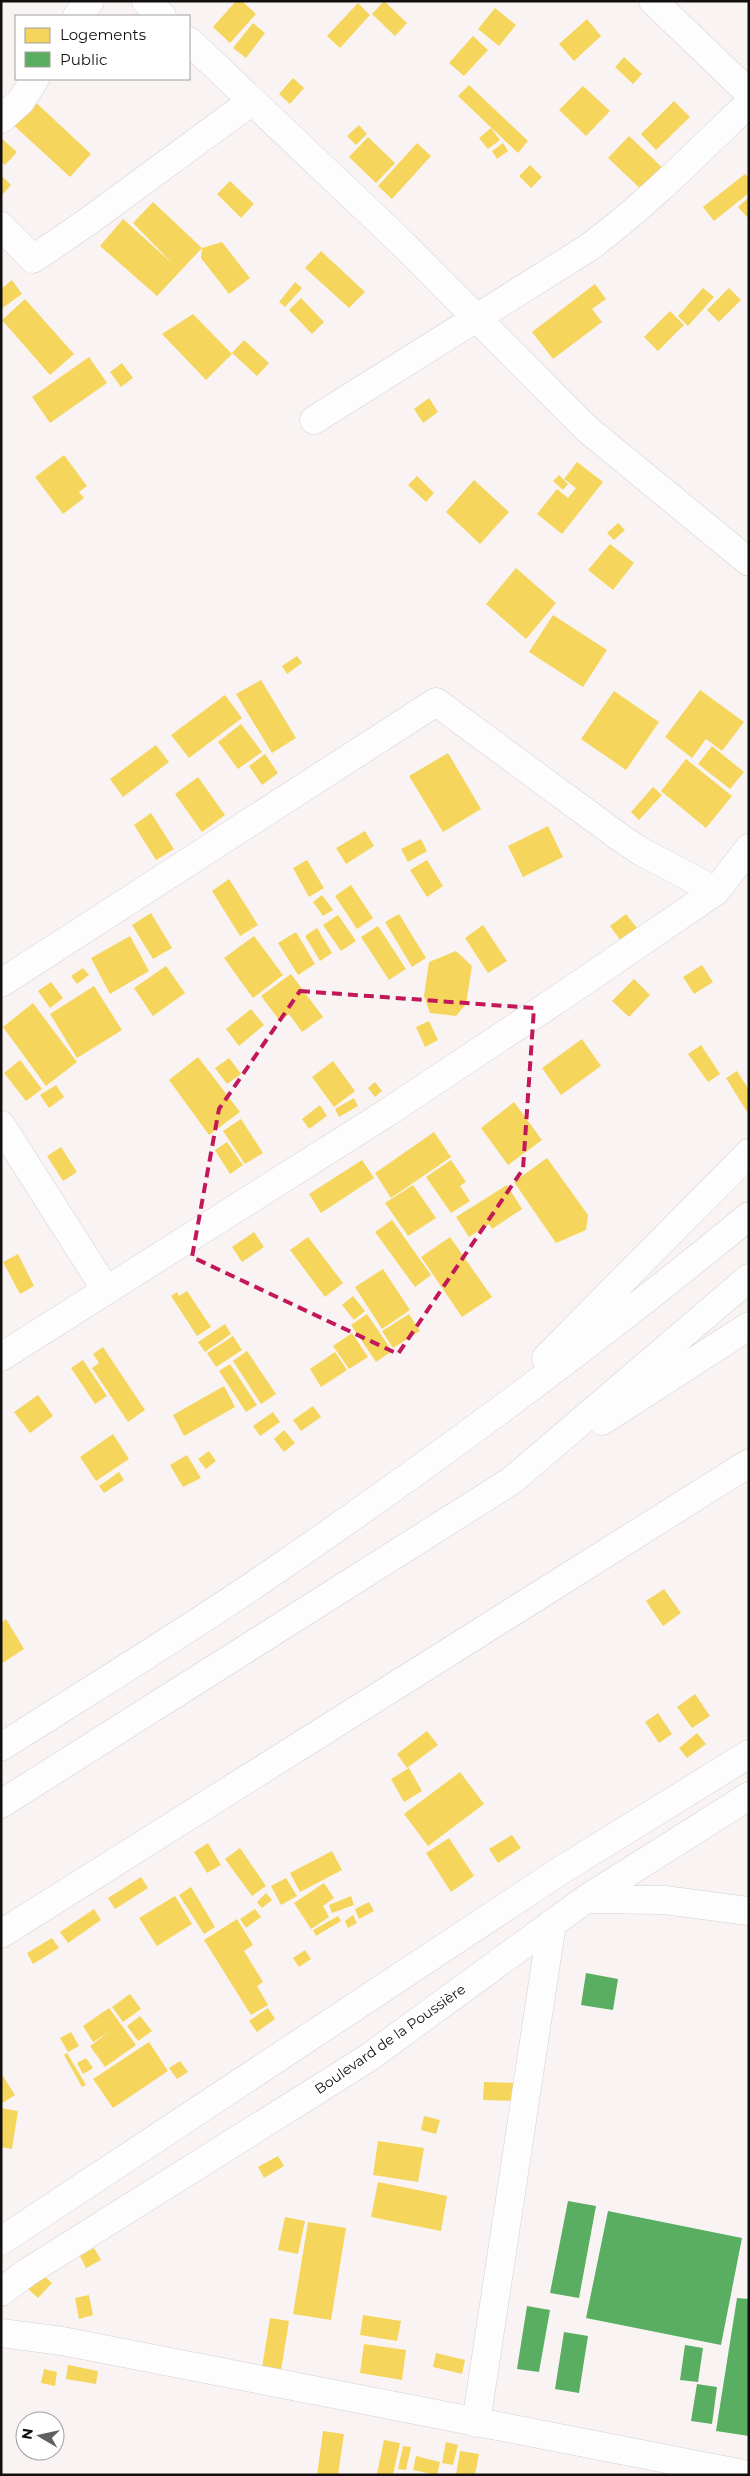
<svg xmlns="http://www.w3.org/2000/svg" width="750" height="2476" font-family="Montserrat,sans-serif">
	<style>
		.homes { fill: #f6d55c }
		.public { fill: #5aae61 }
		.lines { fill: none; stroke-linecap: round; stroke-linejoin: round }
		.minor-casing { stroke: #d4d0d0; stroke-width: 29 }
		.major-casing { stroke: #d4d0d0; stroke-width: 29 }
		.minor { stroke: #fefdfd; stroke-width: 28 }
		.major { stroke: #fefdfd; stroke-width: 28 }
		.marked { fill: none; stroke: #c2185b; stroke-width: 4; stroke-dasharray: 10 6; stroke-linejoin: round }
		.labels { text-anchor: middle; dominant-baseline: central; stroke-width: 5; stroke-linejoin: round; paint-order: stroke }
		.street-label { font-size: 14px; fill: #12100f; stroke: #fff }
	</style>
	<rect width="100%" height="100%" fill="#f9f4f3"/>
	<path class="homes" d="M236 1H242L256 14 230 43 213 27Z
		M384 1 407 23 395 36 372 14Z
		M358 3 370 15 340 48 327 36Z
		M495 8 516 25 499 46 478 29Z
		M587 19 601 36 574 61 559 44Z
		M253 23 265 33 246 58 233 48Z
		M473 36 488 50 464 76 449 63Z
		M624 57 642 74 633 84 615 67Z
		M293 78 304 88 290 104 279 94Z
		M469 85 528 141 518 153 458 96Z
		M583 86 610 111 586 136 559 110Z
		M31 98 91 154 70 177 9 121Z
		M674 101 690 117 656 150 641 134Z
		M359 125 367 134 356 145 347 136Z
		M491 128 500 140 488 149 479 138Z
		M629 136 665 170 644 192 608 158Z
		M368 137 395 163 376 183 349 157Z
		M1 138 17 152 5 165 1 162Z
		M417 143 431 156 392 199 378 186Z
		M503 143 508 151 497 159 492 151Z
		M530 165 542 177 531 188 519 176Z
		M745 174 749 178V193L714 221 703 207Z
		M1 175 11 185 1 196Z
		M230 181 254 204 241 218 217 194Z
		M749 197V216L747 217 738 207Z
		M153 202 202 248 157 296 100 246 123 219 173 264 133 223Z
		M222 242 250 278 229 294 201 258 202 248Z
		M321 251 365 292 349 308 305 268Z
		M12 280 22 294 1 309V289Z
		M295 282 302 288 285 307 279 302Z
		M595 284 606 299 592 309 602 322 553 359 532 332Z
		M703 288 714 297 688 326 678 316Z
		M729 288 741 300 719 322 707 310Z
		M301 298 324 322 312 334 289 310Z
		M25 299 74 354 50 375 2 320Z
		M670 311 684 325 658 351 644 337Z
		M193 314 232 354 206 380 162 334Z
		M244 340 269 363 257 376 232 353Z
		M89 357 107 383 50 423 32 397Z
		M122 363 133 378 121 387 110 372Z
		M429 398 438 412 423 423 414 409Z
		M64 455 87 486 79 492 84 498 63 514 35 477Z
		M577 462 603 482 562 534 537 514 557 489 568 498 576 488 564 479Z
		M559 475 568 484 563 490 553 481Z
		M417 476 434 493 426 502 408 485Z
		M474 480 509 512 480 544 446 512Z
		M618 523 625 530 614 540 607 533Z
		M610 544 634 563 613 590 588 570Z
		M516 568 556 603 526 639 486 604Z
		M553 615 607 650 583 687 529 652Z
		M297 656 302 663 287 674 282 666Z
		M261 680 296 738 272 753 236 694Z
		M700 690 744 722 722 751 706 739 692 758 665 737Z
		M614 691 659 722 626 770 581 739Z
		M225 695 242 718 189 758 171 735Z
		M241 724 262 752 238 769 218 742Z
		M156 745 169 762 123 797 110 779Z
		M712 746 744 772 730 789 698 764Z
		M448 753 481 809 443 832 409 776Z
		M265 754 278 773 262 785 249 766Z
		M686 759 732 796 706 828 661 791Z
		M198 777 225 815 202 832 175 794Z
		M653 787 662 795 639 820 631 812Z
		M151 813 174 849 156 860 134 825Z
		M548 826 563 857 523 877 508 846Z
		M365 831 374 846 346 864 336 848Z
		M421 839 427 851 408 862 401 849Z
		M307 860 324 888 309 897 293 868Z
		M427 860 443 886 427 897 410 870Z
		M229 879 258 925 240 936 212 891Z
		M351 885 373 918 357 929 335 896Z
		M322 895 333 910 323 916 313 902Z
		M151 913 172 948 153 959 132 925Z
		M399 914 426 958 412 967 385 922Z
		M626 914 637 928 621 941 610 926Z
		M338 915 356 941 341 951 323 925Z
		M483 925 507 961 488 973 465 938Z
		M378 926 406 969 389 980 361 937Z
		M317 928 332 953 320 961 305 936Z
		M296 932 315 964 298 975 278 943Z
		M130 936 149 971 110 994 91 958Z
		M254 936 283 975 253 998 224 958Z
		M456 951 472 966 466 1004 456 1016 430 1013 424 996 429 962Z
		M702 965 713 982 694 994 683 977Z
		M166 966 185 993 153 1016 134 988Z
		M83 968 89 975 77 984 71 976Z
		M291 974 323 1017 302 1032 289 1014 280 1021 261 996Z
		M634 979 650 995 629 1017 612 1001Z
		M51 982 63 998 50 1008 38 991Z
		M94 986 122 1030 77 1058 50 1014Z
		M33 1003 77 1062 46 1086 3 1027Z
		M251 1009 264 1025 239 1046 226 1029Z
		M429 1021 438 1040 425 1047 416 1027Z
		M582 1039 601 1066 561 1095 542 1068Z
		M701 1045 720 1074 708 1082 688 1054Z
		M198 1057 240 1112 209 1135 169 1080Z
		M229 1058 241 1074 227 1084 215 1068Z
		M20 1060 42 1089 26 1101 4 1073Z
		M333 1061 355 1091 334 1107 312 1077Z
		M737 1071 749 1090V1115L726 1078Z
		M375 1082 382 1091 375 1097 368 1088Z
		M56 1085 64 1097 49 1108 40 1095Z
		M354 1098 358 1106 339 1117 335 1109Z
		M514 1102 542 1140 508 1165 481 1128Z
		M320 1105 327 1116 309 1129 302 1119Z
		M241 1119 263 1153 245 1164 223 1131Z
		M434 1132 451 1157 391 1198 375 1173Z
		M227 1142 243 1165 230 1174 215 1150Z
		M61 1147 77 1172 63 1181 47 1156Z
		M547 1158 588 1215 586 1230 556 1243 514 1182Z
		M362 1160 374 1178 321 1213 309 1194Z
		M451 1160 466 1182 460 1186 470 1201 451 1213 426 1177Z
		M413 1185 436 1218 408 1236 385 1203Z
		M507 1185 522 1209 492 1229 489 1224 469 1237 456 1217Z
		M392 1220 431 1275 415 1287 375 1232Z
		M254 1232 264 1247 242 1262 232 1247Z
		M308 1237 343 1283 325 1297 290 1250Z
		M450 1237 492 1297 462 1317 421 1257Z
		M18 1254 34 1286 20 1294 3 1262Z
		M383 1269 410 1310 382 1329 355 1287Z
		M187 1291 211 1327 197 1336 171 1296 177 1292 179 1296Z
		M353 1296 365 1311 354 1320 342 1305Z
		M367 1314 392 1351 376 1362 351 1325Z
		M409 1314 420 1331 393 1348 382 1331Z
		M225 1324 231 1334 205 1352 198 1342Z
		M352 1333 368 1357 349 1369 333 1346Z
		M233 1336 242 1350 216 1367 207 1353Z
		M103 1347 145 1410 128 1422 92 1368 99 1363 93 1354Z
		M247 1351 276 1394 261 1404 233 1361Z
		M335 1352 347 1370 321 1387 310 1369Z
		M83 1360 107 1396 95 1404 71 1368Z
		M230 1364 257 1405 246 1412 219 1371Z
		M224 1386 235 1407 184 1436 173 1415Z
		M38 1395 53 1416 30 1433 14 1412Z
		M313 1406 321 1417 301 1431 293 1420Z
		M273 1412 280 1422 260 1436 253 1426Z
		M284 1430 295 1443 284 1452 274 1439Z
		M113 1434 129 1459 96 1481 80 1457Z
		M209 1451 216 1461 206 1469 198 1459Z
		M187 1455 201 1478 183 1487 170 1465Z
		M119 1472 124 1480 104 1493 99 1486Z
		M664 1589 681 1613 663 1626 646 1601Z
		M6 1619 24 1649 1 1664V1623Z
		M695 1694 710 1716 692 1728 677 1707Z
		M658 1713 672 1734 659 1743 645 1722Z
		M427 1731 438 1745 407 1768 397 1754Z
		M697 1733 706 1744 687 1758 679 1748Z
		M409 1768 422 1791 404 1802 391 1779Z
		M460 1772 484 1804 428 1846 404 1814Z
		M512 1835 521 1848 498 1863 489 1849Z
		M449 1838 474 1876 451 1892 426 1853Z
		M208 1843 221 1865 207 1873 194 1852Z
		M240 1848 266 1886 252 1896 225 1859Z
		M332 1851 342 1870 300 1892 290 1873Z
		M141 1877 148 1888 115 1909 108 1898Z
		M286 1878 297 1896 281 1905 271 1886Z
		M324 1883 334 1898 323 1906 329 1917 311 1929 294 1903Z
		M191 1887 215 1927 204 1934 179 1895Z
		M266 1893 272 1900 262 1908 257 1902Z
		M175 1896 192 1924 157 1946 139 1918Z
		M351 1896 354 1905 332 1913 329 1905Z
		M369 1902 374 1911 359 1919 355 1909Z
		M94 1909 101 1920 68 1943 60 1932Z
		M255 1909 261 1917 246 1928 240 1919Z
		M353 1915 357 1923 348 1928 345 1921Z
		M338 1916 341 1921 316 1936 313 1930Z
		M237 1919 253 1945 244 1951 263 1982 257 1986 268 2005 251 2015 204 1940Z
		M52 1938 59 1948 33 1964 27 1953Z
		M305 1950 311 1959 299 1967 293 1958Z
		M130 1994 141 2009 123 2022 112 2007Z
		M109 2008 136 2045 105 2067 90 2046 109 2032 93 2042 83 2026Z
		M268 2008 275 2019 257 2032 249 2021Z
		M140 2016 152 2031 138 2041 127 2026Z
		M71 2032 79 2046 68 2052 60 2038Z
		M149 2042 168 2071 113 2108 93 2079Z
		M67 2053 86 2085 82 2087 64 2055Z
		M86 2058 93 2068 83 2074 77 2063Z
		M180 2061 188 2072 177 2079 169 2068Z
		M1 2073 15 2095 1 2104Z
		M484 2082 515 2083 514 2101 483 2100Z
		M1 2108 18 2111 12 2149 1 2147Z
		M424 2116 440 2120 436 2134 421 2130Z
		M378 2141 424 2148 418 2182 373 2175Z
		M278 2156 284 2166 264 2178 258 2167Z
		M378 2182 447 2196 441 2231 371 2217Z
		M285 2217 305 2221 298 2254 278 2250Z
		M308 2222 346 2228 331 2320 293 2314Z
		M94 2248 101 2260 86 2268 80 2256Z
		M42 2274 52 2283 38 2298 28 2289Z
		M89 2295 93 2315 79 2319 75 2298Z
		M363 2315 401 2321 397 2341 360 2335Z
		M270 2318 289 2321 281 2371 262 2368Z
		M364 2344 406 2350 402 2380 360 2373Z
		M436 2353 465 2360 462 2374 433 2367Z
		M68 2365 98 2371 96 2384 66 2379Z
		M44 2369 57 2372 55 2386 41 2383Z
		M323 2431 344 2434 338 2475H317Z
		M384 2440 400 2443 393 2475 377 2474Z
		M446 2442 458 2445 453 2465 442 2463Z
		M403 2446 411 2447 406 2470 398 2469Z
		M460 2451 479 2454 475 2475H456Z
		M416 2456 440 2462 437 2475 413 2470Z"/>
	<path class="public" d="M586 1973 618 1979 613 2010 581 2005Z
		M568 2201 596 2206 579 2298 550 2293Z
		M608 2211 742 2238 721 2345 586 2318Z
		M737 2298 749 2299V2436L716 2431Z
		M527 2306 550 2310 539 2372 517 2369Z
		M564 2332 588 2336 579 2393 555 2389Z
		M685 2345 703 2348 698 2382 680 2380Z
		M697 2384 717 2387 712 2424 691 2421Z"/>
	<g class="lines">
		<defs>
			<path id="minor" d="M146 1 162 16
				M77 16 90 1
				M189 41 403 244 587 429 749 562
				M1 119 21 101 35 79
				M1 226 33 259 86 223 252 101
				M314 420 588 248C646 205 697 153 749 103
				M1 983 436 702 618 836 640 851 716 891
				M1 1125 106 1290
				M1 1357 388 1112 561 997 716 891 749 848
				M586 1899 664 1900 749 1911
				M1 1934 749 1463
				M1 2241 563 1869 749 1754
				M1 2292 26 2273 368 2058 586 1899 749 1796
				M1 2333 62 2341 749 2475
				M476 2423 552 1923"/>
			<path id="major" d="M653 1 749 93
				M546 1358 749 1153
				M602 1421 749 1326
				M1 1747C92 1689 184 1633 273 1572 436 1460 596 1342 749 1216
				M1 1804 511 1481 749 1278"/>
		</defs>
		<use href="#minor" class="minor-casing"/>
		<use href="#major" class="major-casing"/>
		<use href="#minor" class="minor"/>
		<use href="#major" class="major"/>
	</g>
	<path class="marked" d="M300 991 534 1008 523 1169 398 1354 192 1257 219 1109Z"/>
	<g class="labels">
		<g class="street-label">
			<text transform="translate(390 2039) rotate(-35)">Boulevard de la Poussière</text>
		</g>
	</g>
	<rect width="750" height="2476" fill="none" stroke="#12100f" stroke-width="5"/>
	<rect x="15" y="15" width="175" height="65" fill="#ffffff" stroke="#a09f9f"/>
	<rect x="25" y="28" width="25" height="15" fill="#f6d55c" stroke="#a09f9f"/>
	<text x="60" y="40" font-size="15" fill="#12100f">Logements</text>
	<rect x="25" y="52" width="25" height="15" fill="#5aae61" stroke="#a09f9f"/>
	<text x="60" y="65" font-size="15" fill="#12100f">Public</text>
	<g transform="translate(40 2436) rotate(279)"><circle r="24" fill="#ffffff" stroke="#a09f9f"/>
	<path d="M0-4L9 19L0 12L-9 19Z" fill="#63605f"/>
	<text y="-8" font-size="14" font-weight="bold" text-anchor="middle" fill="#12100f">N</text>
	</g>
</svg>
